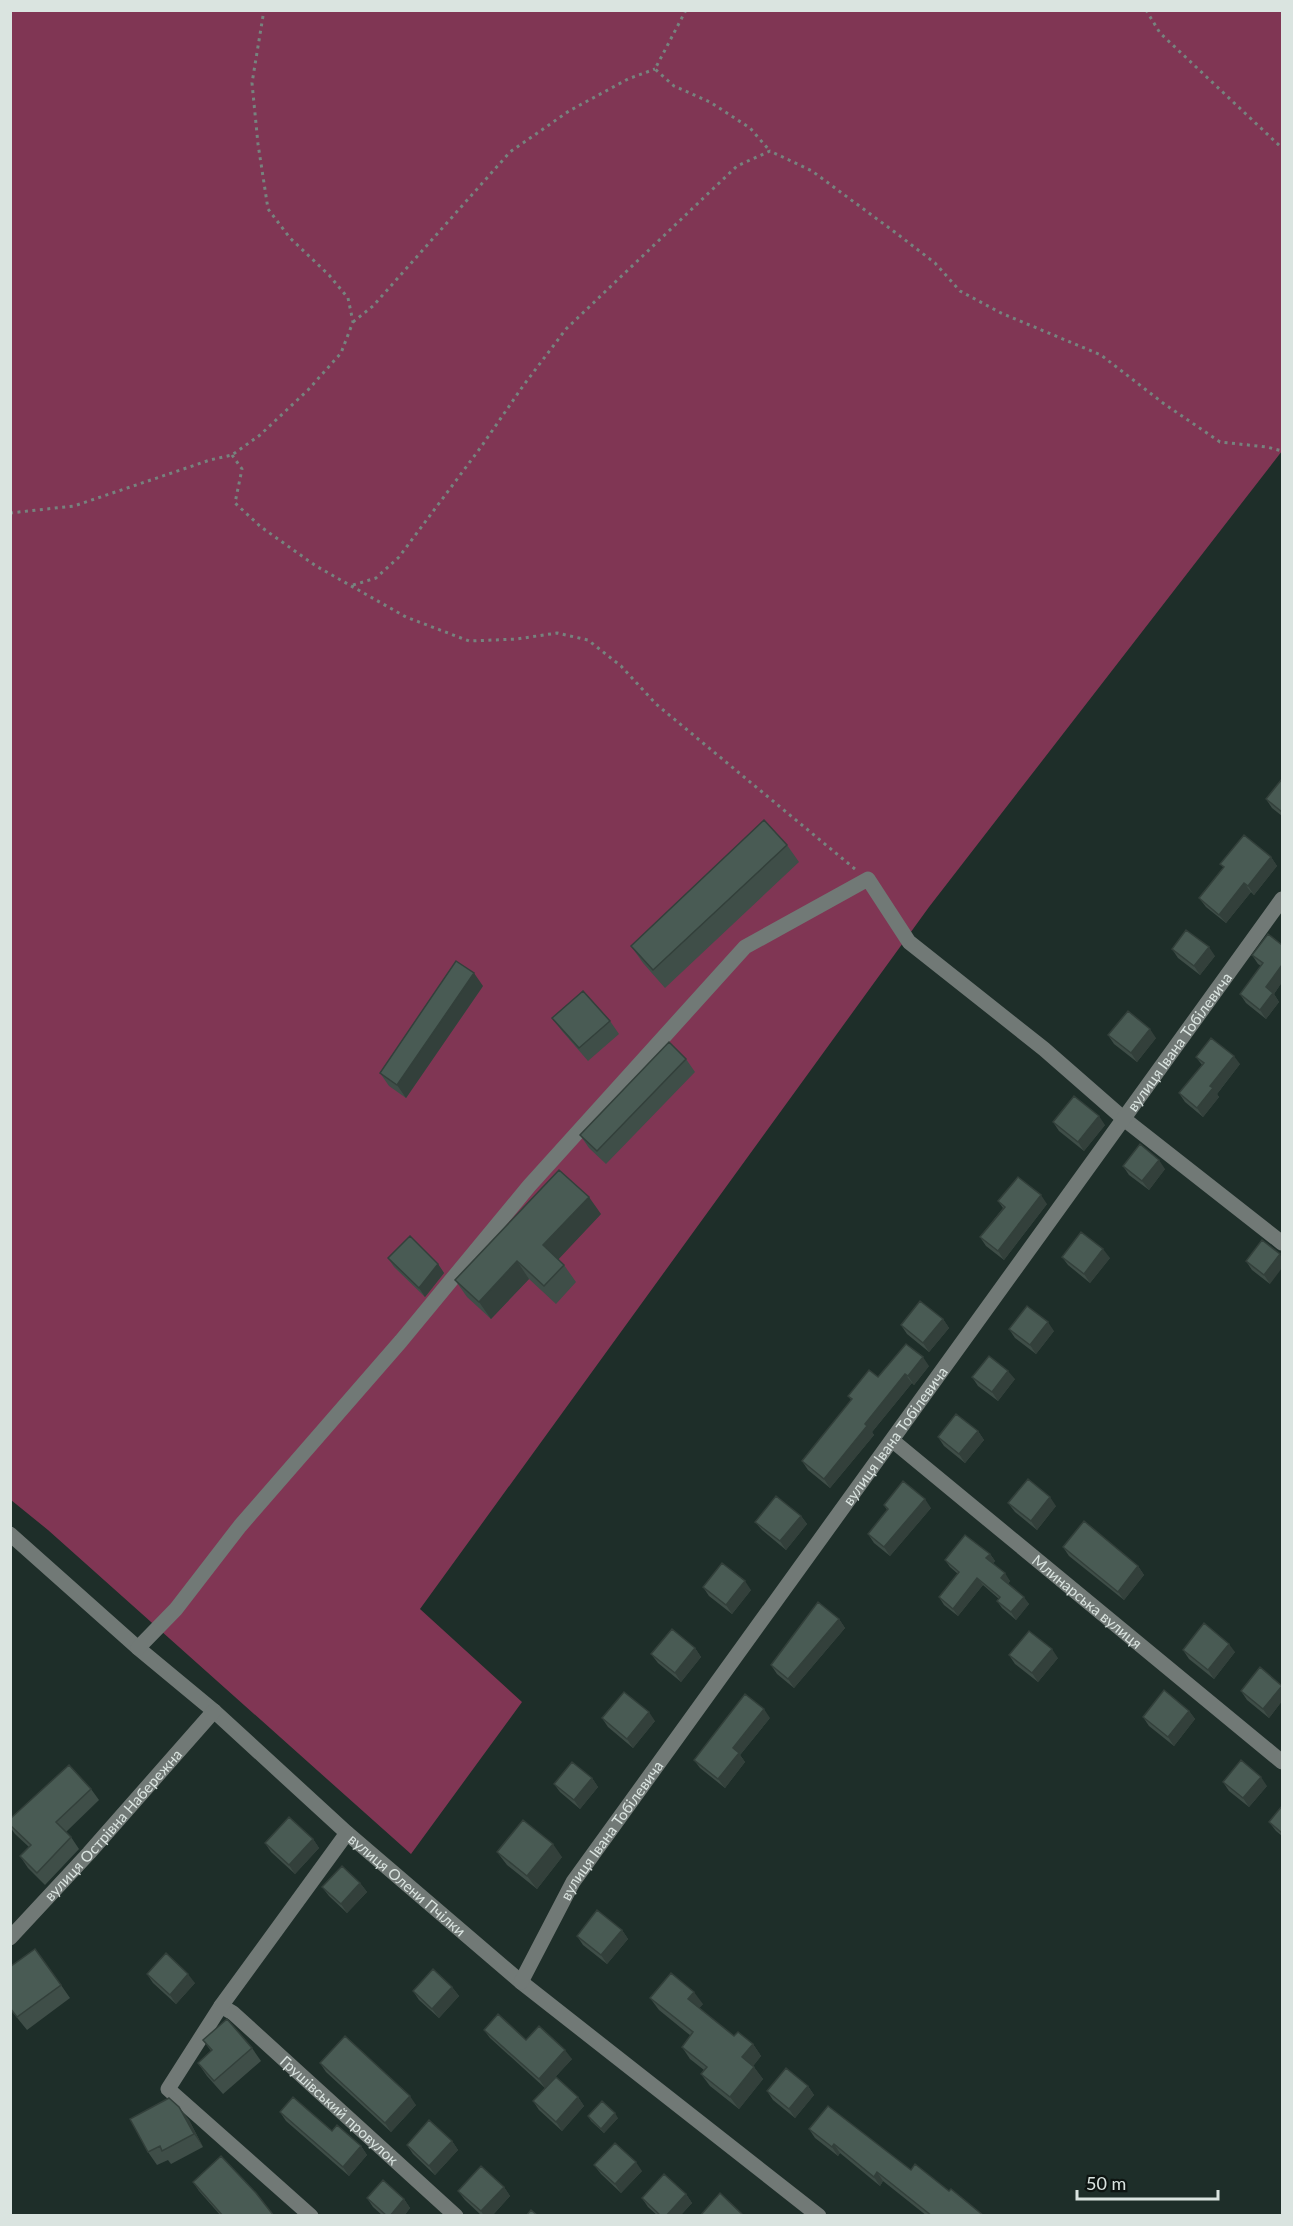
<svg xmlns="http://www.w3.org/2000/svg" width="1293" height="2226" font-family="Lato,sans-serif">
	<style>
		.green { fill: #803654 }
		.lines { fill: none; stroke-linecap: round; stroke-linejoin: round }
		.path { stroke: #76837e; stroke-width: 3; stroke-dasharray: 3 4.5; stroke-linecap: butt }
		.minor { stroke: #717976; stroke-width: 15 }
		.wall { fill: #3f4e48 }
		.shaded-wall { fill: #33403b }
		.building { fill: #495b54; stroke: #33403b; stroke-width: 1.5 }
		.labels { text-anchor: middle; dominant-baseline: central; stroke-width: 4.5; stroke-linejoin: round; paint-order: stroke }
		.street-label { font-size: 15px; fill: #dae4e0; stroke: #0e1512 }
	</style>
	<rect width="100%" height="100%" fill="#1e2e29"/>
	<path class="green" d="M10 11H1282V451L929 907 420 1609 522 1702 411 1854 48 1530 11 1500Z"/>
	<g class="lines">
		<path class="path" d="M686 10 655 69 674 86 710 102 750 128 770 151
			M1146 10 1160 33 1282 148
			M353 322 373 306 510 152 569 111 628 79 655 69
			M232 455 242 469 235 503 261 527 316 566 406 617 469 641 517 639 557 633 588 640 621 666 656 704 855 869
			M10 513 74 506 210 460 232 455 260 435 308 390 341 353 353 322 348 298 329 275 290 238 268 209 258 144 252 83 264 10
			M353 585 376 578 399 557 481 447 523 386 566 329 737 166 770 151 812 171 896 233 935 263 960 291 1001 313 1101 355 1163 403 1220 442 1267 447 1282 451"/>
		<g class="minor">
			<path id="s1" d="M893 1441 1282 1762"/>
			<path id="s2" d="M10 1534 138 1648 214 1711 347 1833 521 1982 819 2216"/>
			<path d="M138 1648 176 1609 240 1526 401 1341 529 1186 745 947 868 879 909 942 1044 1049 1124 1119 1282 1243"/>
			<path id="s3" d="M10 1938 89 1853 214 1711"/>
			<path id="s4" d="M521 1982 573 1882 1282 899"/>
			<path id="s5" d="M221 2006 233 2013 456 2216"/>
			<path d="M311 2216 168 2089 221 2006 347 1833"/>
		</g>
	</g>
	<path class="wall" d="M1282 779V816L1272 808 1266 799Z
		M787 845 799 862 665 988 643 963 631 946Z
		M1271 857 1277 866 1254 895 1251 892 1226 923 1206 907 1199 898 1224 868 1220 864Z
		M1282 945V982L1274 994 1279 1002 1266 1019 1246 1003 1240 994 1261 966 1258 964 1252 955Z
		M1172 949 1215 956 1200 975 1178 958Z
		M483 986 406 1098 389 1086 380 1073Z
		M552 1018 610 1021 619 1034 588 1061 562 1031Z
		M1108 1035 1156 1038 1137 1062 1114 1044Z
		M1196 1057 1240 1064 1217 1094 1219 1097 1203 1117 1185 1102 1179 1093 1202 1065Z
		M686 1059 695 1072 606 1164 589 1148 580 1135Z
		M1053 1122 1105 1125 1084 1151 1059 1131Z
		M1123 1166 1165 1169 1149 1190 1129 1175Z
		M998 1201 1047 1204 1004 1260 986 1246 980 1237 1003 1208Z
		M601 1214 558 1259 564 1265 576 1282 556 1304 529 1279 491 1319 467 1297 455 1280Z
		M1262 1240 1270 1284 1252 1270 1246 1261Z
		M1062 1257 1110 1258 1090 1283 1068 1265Z
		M388 1258 438 1264 444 1273 425 1297 394 1267Z
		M943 1319 949 1328 929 1352 907 1334 901 1325Z
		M1009 1329 1054 1331 1036 1354 1015 1338Z
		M929 1366 914 1385 912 1383 872 1432 874 1435 830 1488 808 1470 802 1461 851 1400 848 1396 878 1377Z
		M972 1377 1015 1379 998 1401 978 1386Z
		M978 1431 984 1440 965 1463 944 1446 938 1437Z
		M1008 1503 1056 1506 1037 1530 1015 1512Z
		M884 1505 931 1508 890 1556 874 1543 868 1534 887 1510Z
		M801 1516 807 1524 786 1550 762 1530 755 1522Z
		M1063 1547 1138 1566 1144 1575 1124 1600 1069 1556Z
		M990 1554 995 1561 993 1563 1010 1581 1008 1584 1029 1604 1016 1620 1002 1608 997 1601 999 1599 983 1585 958 1616 944 1605 939 1597 958 1574 950 1567 945 1560Z
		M703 1587 751 1590 732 1614 709 1596Z
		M839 1619 845 1628 794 1688 777 1674 771 1665Z
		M695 1648 701 1657 681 1682 658 1663 651 1654Z
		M1183 1650 1235 1652 1214 1679 1189 1659Z
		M1009 1655 1058 1658 1038 1682 1015 1664Z
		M1260 1667 1282 1687V1701L1269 1718 1247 1700 1241 1691Z
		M1189 1711 1195 1719 1174 1746 1149 1726 1143 1717Z
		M602 1718 655 1721 633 1748 608 1727Z
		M770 1718 740 1755 745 1762 725 1788 700 1768 694 1760Z
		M592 1778 598 1787 580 1809 560 1792 554 1784Z
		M1223 1782 1267 1786 1249 1807 1229 1791Z
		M91 1789 99 1800 66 1832 71 1837 79 1849 45 1885 28 1868 20 1856 29 1847 15 1834 10 1827V1819Z
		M1282 1806V1836L1276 1831 1269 1822Z
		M313 1839 319 1848 295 1874 271 1852 265 1843Z
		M497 1852 562 1857 537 1889 507 1865Z
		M360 1883 367 1892 347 1913 329 1896 322 1887Z
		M622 1930 628 1939 607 1964 583 1945 577 1936Z
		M147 1974 195 1983 176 2004 153 1983Z
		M61 1985 70 1998 27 2030 10 2009Z
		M452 1987 459 1996 439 2018 419 2000 413 1991Z
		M650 1998 703 2004 699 2008 734 2036 753 2044 761 2056 753 2066 763 2079 739 2109 710 2086 701 2074 704 2070 690 2059 682 2047 691 2036 659 2010Z
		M484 2030 526 2040 572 2059 545 2088 490 2038Z
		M203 2040 252 2048 261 2061 223 2094 207 2076 198 2063 211 2051Z
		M320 2063 416 2105 391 2132 326 2072Z
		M808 2086 814 2095 795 2118 773 2100 767 2091Z
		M578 2097 584 2106 562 2131 539 2110 533 2101Z
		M179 2107 189 2120 203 2147 171 2164 168 2160 157 2165 148 2152Z
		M280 2112 332 2131 361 2146 367 2155 349 2176 286 2121Z
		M588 2116 618 2118 604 2133 591 2121Z
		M809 2129 911 2170 949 2191 984 2216H927L883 2181 880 2186 840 2153 838 2156 815 2138Z
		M452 2141 458 2150 435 2175 413 2154 407 2145Z
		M594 2165 642 2171 621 2193 601 2174Z
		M193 2182 274 2216H221L199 2191Z
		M504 2187 510 2196 492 2216H482L465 2200 458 2191Z
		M686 2194 692 2203 680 2216H658L648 2207 642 2198Z
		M367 2198 404 2199 410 2208 404 2216H383L373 2207Z"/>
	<path class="shaded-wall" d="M1271 857 1277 866 1254 895 1248 886Z
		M1244 883 1251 892 1226 923 1219 915Z
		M1209 947 1215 956 1200 975 1194 966Z
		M1282 965V982L1274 994 1279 1002 1266 1019 1260 1010 1266 987Z
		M474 973 483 986 406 1098 397 1085Z
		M1150 1029 1156 1038 1137 1062 1131 1053Z
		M1234 1056 1240 1064 1217 1094 1219 1097 1203 1117 1197 1108 1210 1086Z
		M1099 1116 1105 1125 1084 1151 1078 1142Z
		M1159 1160 1165 1169 1149 1190 1142 1181Z
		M1041 1195 1047 1204 1004 1260 998 1251Z
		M589 1197 601 1214 555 1263 543 1245Z
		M1103 1249 1110 1258 1090 1283 1084 1274Z
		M1280 1254 1282 1258V1268L1270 1284 1264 1275Z
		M517 1261 529 1279 491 1319 479 1302Z
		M438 1264 444 1273 425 1297 419 1288Z
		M943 1319 949 1328 929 1352 923 1343Z
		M1048 1322 1054 1331 1036 1354 1030 1345Z
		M923 1357 929 1366 914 1385 908 1376Z
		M1008 1371 1015 1379 998 1401 992 1392Z
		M905 1374 912 1383 872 1432 874 1435 830 1488 824 1479 865 1424Z
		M978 1431 984 1440 965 1463 959 1454Z
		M1050 1497 1056 1506 1037 1530 1031 1521Z
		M925 1499 931 1508 890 1556 884 1547Z
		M801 1516 807 1524 786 1550 780 1541Z
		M990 1554 995 1561 992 1565 986 1558Z
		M1138 1566 1144 1575 1124 1600 1118 1592Z
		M1005 1573 1010 1581 1006 1586 1001 1578Z
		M977 1578 983 1585 958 1616 953 1609Z
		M745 1581 751 1590 732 1614 726 1605Z
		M1024 1597 1029 1604 1016 1620 1011 1612Z
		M839 1619 845 1628 794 1688 788 1679Z
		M1229 1644 1235 1652 1214 1679 1208 1670Z
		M695 1648 701 1657 681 1682 675 1673Z
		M1052 1649 1058 1658 1038 1682 1032 1673Z
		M1282 1686V1701L1269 1718 1263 1709Z
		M764 1709 770 1718 740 1755 745 1762 725 1788 718 1779 733 1748Z
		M1189 1711 1195 1719 1174 1746 1168 1737Z
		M649 1712 655 1721 633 1748 627 1739Z
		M1261 1777 1267 1786 1249 1807 1243 1798Z
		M592 1778 598 1787 580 1809 574 1800Z
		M313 1839 319 1848 295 1874 289 1865Z
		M553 1844 562 1857 537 1889 527 1876Z
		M360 1883 367 1892 347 1913 341 1904Z
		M622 1930 628 1939 607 1964 601 1955Z
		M188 1974 195 1983 176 2004 170 1995Z
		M452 1987 459 1996 439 2018 432 2009Z
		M694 1992 703 2004 697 2011 688 1999Z
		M753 2044 761 2056 751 2069 742 2057Z
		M565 2050 572 2059 545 2088 539 2079Z
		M754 2067 763 2079 739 2109 730 2097Z
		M808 2086 814 2095 795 2118 789 2109Z
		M410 2096 416 2105 391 2132 385 2123Z
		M578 2097 584 2106 562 2131 556 2122Z
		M179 2107 189 2120 203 2147 194 2134Z
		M615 2113 618 2118 604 2133 601 2129Z
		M452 2141 458 2150 435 2175 429 2166Z
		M834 2144 840 2153 838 2156 832 2147Z
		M361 2146 367 2155 349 2176 343 2167Z
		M636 2162 642 2171 621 2193 615 2184Z
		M877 2172 883 2181 880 2186 874 2177Z
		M504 2187 510 2196 492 2216H484L481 2211Z
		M686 2194 692 2203 680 2216H666Z
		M404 2199 410 2208 404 2216H390Z"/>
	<path class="building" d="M1282 779V812L1266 799Z
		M764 820 787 845 653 970 631 946Z
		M1244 835 1271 857 1248 886 1244 883 1219 915 1199 898 1224 867 1220 864Z
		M1186 930 1209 947 1194 966 1172 949Z
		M1268 934 1282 945V965L1266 987 1273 993 1260 1010 1240 994 1263 963 1252 955Z
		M456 961 474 973 397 1085 380 1073Z
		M583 991 610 1021 579 1048 552 1018Z
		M1128 1011 1150 1029 1131 1053 1108 1035Z
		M1211 1038 1234 1056 1210 1086 1213 1088 1197 1108 1179 1093 1204 1063 1196 1057Z
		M669 1042 686 1059 597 1151 580 1135Z
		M1074 1096 1099 1116 1078 1142 1053 1122Z
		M1140 1144 1159 1160 1142 1181 1123 1166Z
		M559 1170 589 1197 543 1245 564 1265 544 1286 517 1261 479 1302 455 1280Z
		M1018 1177 1041 1195 998 1251 980 1237 1005 1207 998 1201Z
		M1081 1232 1103 1249 1084 1274 1062 1257Z
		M410 1236 438 1264 419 1288 388 1258Z
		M1262 1240 1280 1254 1264 1275 1246 1261Z
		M920 1301 943 1319 923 1343 901 1325Z
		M1027 1306 1048 1322 1030 1345 1009 1329Z
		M906 1344 923 1357 908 1376 905 1374 865 1424 867 1426 824 1479 802 1461 852 1399 848 1396 869 1370 878 1377Z
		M989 1356 1008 1371 992 1392 972 1377Z
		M956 1414 978 1431 959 1454 938 1437Z
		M1028 1479 1050 1497 1031 1521 1008 1503Z
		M903 1481 925 1499 884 1547 868 1534 888 1509 884 1505Z
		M776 1496 801 1516 780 1541 755 1522Z
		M1084 1521 1138 1566 1118 1592 1063 1547Z
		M965 1535 990 1554 986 1558 1005 1573 1001 1578 1024 1597 1011 1612 997 1601 1000 1597 977 1578 953 1609 939 1597 959 1572 945 1560Z
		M722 1563 745 1581 726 1605 703 1587Z
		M818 1602 839 1619 788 1679 771 1665Z
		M1204 1623 1229 1644 1208 1670 1183 1650Z
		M672 1629 695 1648 675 1673 651 1654Z
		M1029 1631 1052 1649 1032 1673 1009 1655Z
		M1260 1667 1282 1686 1263 1709 1241 1691Z
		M1164 1690 1189 1711 1168 1737 1143 1717Z
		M624 1692 649 1712 627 1739 602 1718Z
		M745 1694 764 1709 733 1748 739 1753 718 1779 694 1760Z
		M1241 1760 1261 1777 1243 1798 1223 1782Z
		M572 1762 592 1778 574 1800 554 1784Z
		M69 1765 91 1789 56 1822 71 1837 37 1873 20 1856 31 1845 10 1825V1819Z
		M1282 1806V1833L1269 1822Z
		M289 1817 313 1839 289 1865 265 1843Z
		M523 1820 553 1844 527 1876 497 1852Z
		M342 1866 360 1883 341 1904 322 1887Z
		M597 1910 622 1930 601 1955 577 1936Z
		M35 1949 61 1985 17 2017 10 2008V1967Z
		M166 1953 188 1974 170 1995 147 1974Z
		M433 1969 452 1987 432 2009 413 1991Z
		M671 1973 694 1992 688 1999 734 2036 738 2032 753 2044 742 2057 754 2067 730 2097 701 2074 707 2067 682 2047 693 2032 650 1998Z
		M498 2014 526 2040 539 2026 565 2050 539 2079 484 2030Z
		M227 2019 252 2048 214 2081 198 2063 212 2050 203 2040Z
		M345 2036 410 2096 385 2123 320 2063Z
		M786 2068 808 2086 789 2109 767 2091Z
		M556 2077 578 2097 556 2122 533 2101Z
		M293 2097 332 2131 337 2125 361 2146 343 2167 280 2112Z
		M169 2098 179 2107 194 2134 162 2151 160 2146 148 2152 130 2119Z
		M602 2101 615 2113 601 2129 588 2116Z
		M828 2106 911 2170 915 2164 949 2191 951 2189 984 2216H932L877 2172 874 2177 834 2144 832 2147 809 2129Z
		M429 2120 452 2141 429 2166 407 2145Z
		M615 2143 636 2162 615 2184 594 2165Z
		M221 2156 256 2193 274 2216H223L193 2182Z
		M481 2166 504 2187 481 2211 458 2191Z
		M664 2174 686 2194 666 2216H661L642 2198Z
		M383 2180 404 2199 390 2216H387L367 2198Z
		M720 2193 744 2216H700Z
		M531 2210 538 2216H526Z"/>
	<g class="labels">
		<g class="street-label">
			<text stroke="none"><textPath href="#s4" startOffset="1149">вулиця Івана Тобілевича</textPath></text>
			<text stroke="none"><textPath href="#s4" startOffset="663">вулиця Івана Тобілевича</textPath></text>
			<text stroke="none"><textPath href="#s1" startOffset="252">Млинарська вулиця</textPath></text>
			<text stroke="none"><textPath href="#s3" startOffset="153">вулиця Острівна Набережна</textPath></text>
			<text stroke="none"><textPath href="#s4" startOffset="177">вулиця Івана Тобілевича</textPath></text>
			<text stroke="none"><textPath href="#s2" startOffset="530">вулиця Олени Пчілки</textPath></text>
			<text stroke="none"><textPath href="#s5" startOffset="158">Грушівський провулок</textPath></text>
		</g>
	</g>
	<rect width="1293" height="2226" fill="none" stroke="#dae4e0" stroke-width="24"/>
	<path d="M1077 2190v9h141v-9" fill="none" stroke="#dae4e0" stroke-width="3"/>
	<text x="1086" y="2190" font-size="18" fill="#dae4e0" stroke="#0e1512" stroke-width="4.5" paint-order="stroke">50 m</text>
</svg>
